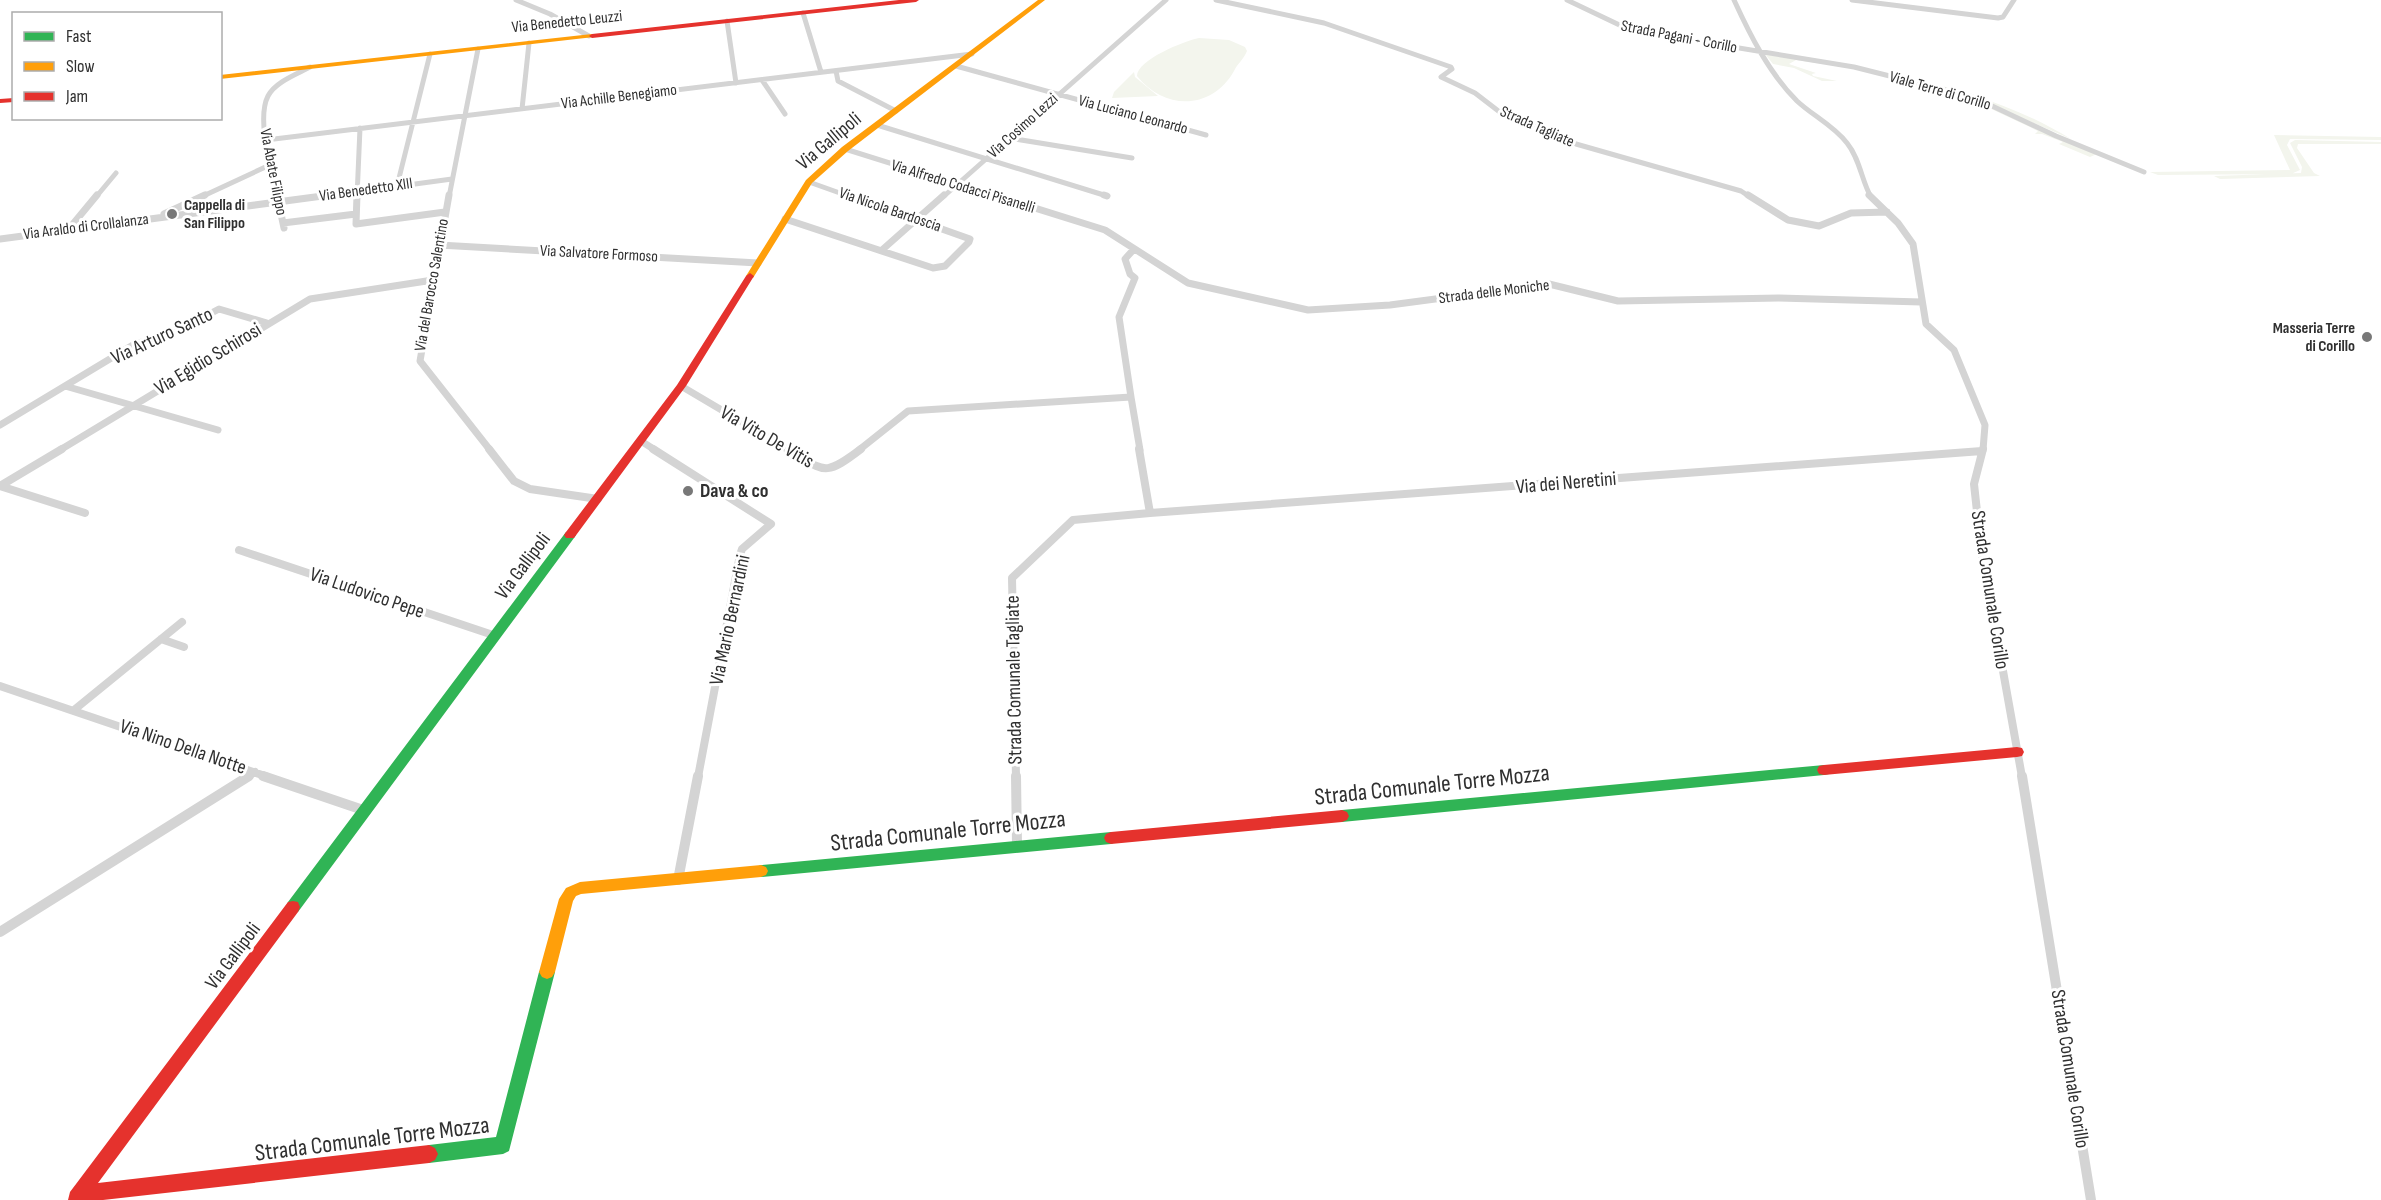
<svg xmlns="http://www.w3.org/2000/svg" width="2381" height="1200" font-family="'Sofia Sans Condensed',sans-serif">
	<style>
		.green { fill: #f3f5ed }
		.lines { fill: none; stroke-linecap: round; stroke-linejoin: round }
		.street-far3 { stroke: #d4d4d4; stroke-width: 5 }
		.street-far2 { stroke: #d4d4d4; stroke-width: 7 }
		.street-far1 { stroke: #d4d4d4; stroke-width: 8 }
		.street { stroke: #d4d4d4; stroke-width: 10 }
		.fast { fill: #30b455; fill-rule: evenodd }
		.slow { fill: #ff9f0a; fill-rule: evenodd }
		.jam { fill: #e5322d; fill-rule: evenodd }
		.poi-dot { fill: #787878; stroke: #fff; stroke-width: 2 }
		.labels { text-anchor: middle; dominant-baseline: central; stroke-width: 6; stroke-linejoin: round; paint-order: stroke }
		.far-street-label { font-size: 16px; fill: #303030; stroke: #fff }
		.far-poi-label { font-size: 16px; font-weight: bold; fill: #303030; stroke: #fff; text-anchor: start }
		.street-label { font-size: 20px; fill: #303030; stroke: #fff }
		.poi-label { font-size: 20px; font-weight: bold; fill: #303030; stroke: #fff; text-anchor: start }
		.near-street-label { font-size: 24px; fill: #303030; stroke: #fff }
	</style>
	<rect width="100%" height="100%" fill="#fff"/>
	<path class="green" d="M1199 38 1229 40 1245 47 1247 51C1244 59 1237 64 1234 71 1212 110 1165 111 1137 76 1137 60 1184 41 1199 38Z
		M1765 54C1872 70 1977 82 2071 139L1975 98 2097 154 2090 157 2059 144 2063 142 2042 134H2035L2038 131 1970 99 1851 68 1796 60 1789 64 1816 73 1812 74 1813 76 1837 81H1822L1794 68 1773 64Z
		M1134 72 1135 77 1158 96 1112 98 1114 92Z
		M2274 135 2381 137V140L2290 139 2287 145 2300 170 2291 174 2158 175 2150 172 2290 170Z
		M2295 140 2381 142V144H2298L2297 148 2314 173 2320 176 2220 179 2214 176 2301 173 2302 167 2290 143Z"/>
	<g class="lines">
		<path class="street-far3" d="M516 0 550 14 589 36
			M1216 0 1324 23 1451 67 1452 69 1441 77 1475 93 1501 113 1529 122 1576 144 1741 191 1750 197
			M1567 0 1630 30 1854 67 1973 97 2056 136 2144 172
			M1734 0C1750 35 1769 73 1797 101 1813 116 1833 125 1847 143 1860 159 1862 182 1871 197
			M1852 0 1998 18 2003 17 2014 0
			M803 13 821 72
			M727 21 736 83
			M956 66 1206 135
			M836 71 838 81 896 111
			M762 80 785 114
			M522 109 529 43
			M877 125 1107 196
			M1009 138 1132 158
			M266 140 972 54
			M845 149 998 197
			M809 182 851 197
			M397 186 430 54
			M96 197 116 173
			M201 197 272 164
			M277 197C272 172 256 119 268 96 275 82 297 74 310 67
			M319 197 452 179
			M357 197 360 128
			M449 197 478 49
			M943 197 1166 0"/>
		<path class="street-far2" d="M277 195 284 228
			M357 195 356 224 445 212
			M449 195 420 361 490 450
			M993 195 1105 230 1188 283 1308 310 1390 305 1549 284 1618 301 1779 298 1921 302
			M1104 195 1107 196
			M1748 195 1788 220 1819 226 1851 213 1887 212
			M1869 195 1898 223 1913 244 1926 324 1954 350 1985 425 1983 450
			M164 214 205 195
			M785 219 933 268 945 266 969 242 970 239 846 195
			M283 223 356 214
			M68 230 97 195
			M0 239 330 195
			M439 245 758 263
			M882 250 944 195
			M65 386 218 430
			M681 386 789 450
			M1131 397 1119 317 1135 278 1130 274 1125 259 1134 249
			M0 425 133 345 185 327 219 309 267 323
			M641 441 655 450
			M60 450 310 299 433 280
			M859 450 908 411 1131 397 1140 450"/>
		<path class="street-far1" d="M489 449 514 481 530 489 598 499
			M653 449 771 524 742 549 740 555 698 777
			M787 449C825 471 823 478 861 449
			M1983 449 1974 484 1981 548 2022 777
			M0 486 62 449
			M0 486 85 513
			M1150 513 1982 451
			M239 550 496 636
			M161 639 184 647
			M0 686 268 777
			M74 710 182 622
			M246 777 255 772
			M1016 777 1012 578 1073 520 1150 513 1139 449"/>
		<path class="street" d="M263 776 366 811
			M1016 776 1017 845
			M2022 776 2091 1200
			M678 880 698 776
			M0 932 249 776"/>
		<path class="fast" d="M570 531 576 535 574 538 298 912 293 913 288 912 286 907 288 902 566 532Z
			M1824 765 1829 766 1831 770 1829 774 1824 775 1342 822 1337 820 1335 816 1337 812 1342 810Z
			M1111 832 1116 834 1118 838 1116 842 1111 844 761 877 756 875 754 871 756 867 761 865Z
			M547 965 552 967 555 972 509 1151 503 1154 429 1163 423 1160 420 1154 423 1148 429 1145 496 1137 539 972 542 967Z"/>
		<path class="slow" d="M1038 0H1045L848 151 812 183 753 278H747L746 276 806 180 842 147Z
			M592 34 595 36 594 37 220 79V75Z
			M761 865 766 867 768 871 766 875 761 877 581 894 576 896 573 901 555 972 552 977 547 979 542 977 539 972 559 899 566 888 580 882Z"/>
		<path class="jam" d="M899 0H919L916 2 592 38 589 36 592 34Z
			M14 98V102L0 103V99Z
			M750 273 754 276 686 386 574 538H566L564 535 566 532 677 385 746 276Z
			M2017 747 2022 748 2024 752 2022 756 2017 757 1824 775 1819 774 1817 770 1819 766 1824 765Z
			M1342 810 1347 812 1349 816 1347 820 1342 822 1111 844 1106 842 1104 838 1106 834 1111 832Z
			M293 901 298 902 300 907 298 912 98 1183 429 1145 435 1148 438 1154 435 1160 429 1163 103 1200H68L70 1192 288 902Z"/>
	</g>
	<g class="poi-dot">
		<circle cx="172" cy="214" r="6"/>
		<circle cx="2367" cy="337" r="6"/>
		<circle cx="688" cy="491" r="6"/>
	</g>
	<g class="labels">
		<g class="far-street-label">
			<text transform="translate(567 22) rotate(-6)">Via Benedetto Leuzzi</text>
			<text transform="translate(1679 37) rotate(11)">Strada Pagani - Corillo</text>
			<text transform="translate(1940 91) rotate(16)">Viale Terre di Corillo</text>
			<text transform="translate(619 97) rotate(-7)">Via Achille Benegiamo</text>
			<text transform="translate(1133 115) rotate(15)">Via Luciano Leonardo</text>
			<text transform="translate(1023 126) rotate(-42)">Via Cosimo Lezzi</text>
			<text transform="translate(1537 127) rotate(24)">Strada Tagliate</text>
			<text transform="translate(273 172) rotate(79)">Via Abate Filippo</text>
			<text transform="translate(963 187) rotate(17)">Via Alfredo Codacci Pisanelli</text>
			<text transform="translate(366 190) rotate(-8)">Via Benedetto XIII</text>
			<text transform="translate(890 210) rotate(19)">Via Nicola Bardoscia</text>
			<text transform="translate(86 227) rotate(-7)">Via Araldo di Crollalanza</text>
			<text transform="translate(599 254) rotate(3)">Via Salvatore Formoso</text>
			<text transform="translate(432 285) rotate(-80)">Via del Barocco Salentino</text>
			<text transform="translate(1494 292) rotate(-7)">Strada delle Moniche</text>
		</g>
		<g class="far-poi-label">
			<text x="184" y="205">Cappella di<tspan x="184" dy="18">San Filippo</tspan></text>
			<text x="2355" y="328" text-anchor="end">Masseria Terre<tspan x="2355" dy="18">di Corillo</tspan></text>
		</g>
		<g class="street-label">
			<text transform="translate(829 141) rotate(-40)">Via Gallipoli</text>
			<text transform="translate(162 336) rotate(-25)">Via Arturo Santo</text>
			<text transform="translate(208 359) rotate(-31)">Via Egidio Schirosi</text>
			<text transform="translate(767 437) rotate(30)">Via Vito De Vitis</text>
			<text transform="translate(1566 483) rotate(-5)">Via dei Neretini</text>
			<text transform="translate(523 566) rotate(-53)">Via Gallipoli</text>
			<text transform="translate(1990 590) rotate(81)">Strada Comunale Corillo</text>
			<text transform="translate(367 593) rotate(19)">Via Ludovico Pepe</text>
			<text transform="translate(730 620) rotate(-78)">Via Mario Bernardini</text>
			<text transform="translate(1014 680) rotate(-91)">Strada Comunale Tagliate</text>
			<text transform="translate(183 747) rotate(19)">Via Nino Della Notte</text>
			<text transform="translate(233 956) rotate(-53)">Via Gallipoli</text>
			<text transform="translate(2070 1069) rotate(81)">Strada Comunale Corillo</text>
		</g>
		<g class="poi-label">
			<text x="700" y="491">Dava &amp; co</text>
		</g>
		<g class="near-street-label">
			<text transform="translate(1432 785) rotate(-6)">Strada Comunale Torre Mozza</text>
			<text transform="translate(948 831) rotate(-6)">Strada Comunale Torre Mozza</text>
			<text transform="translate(372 1139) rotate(-7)">Strada Comunale Torre Mozza</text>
		</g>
	</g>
	<rect x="12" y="12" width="210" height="108" fill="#ffffff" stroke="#acacac" stroke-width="1.5"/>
	<rect x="24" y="32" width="30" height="9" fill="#30b455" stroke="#acacac" stroke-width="1.5"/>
	<text x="66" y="42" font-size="18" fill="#303030">Fast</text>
	<rect x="24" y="62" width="30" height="9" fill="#ff9f0a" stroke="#acacac" stroke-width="1.5"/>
	<text x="66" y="72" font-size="18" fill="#303030">Slow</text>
	<rect x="24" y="92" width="30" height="9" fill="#e5322d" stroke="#acacac" stroke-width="1.5"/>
	<text x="66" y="102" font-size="18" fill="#303030">Jam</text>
</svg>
